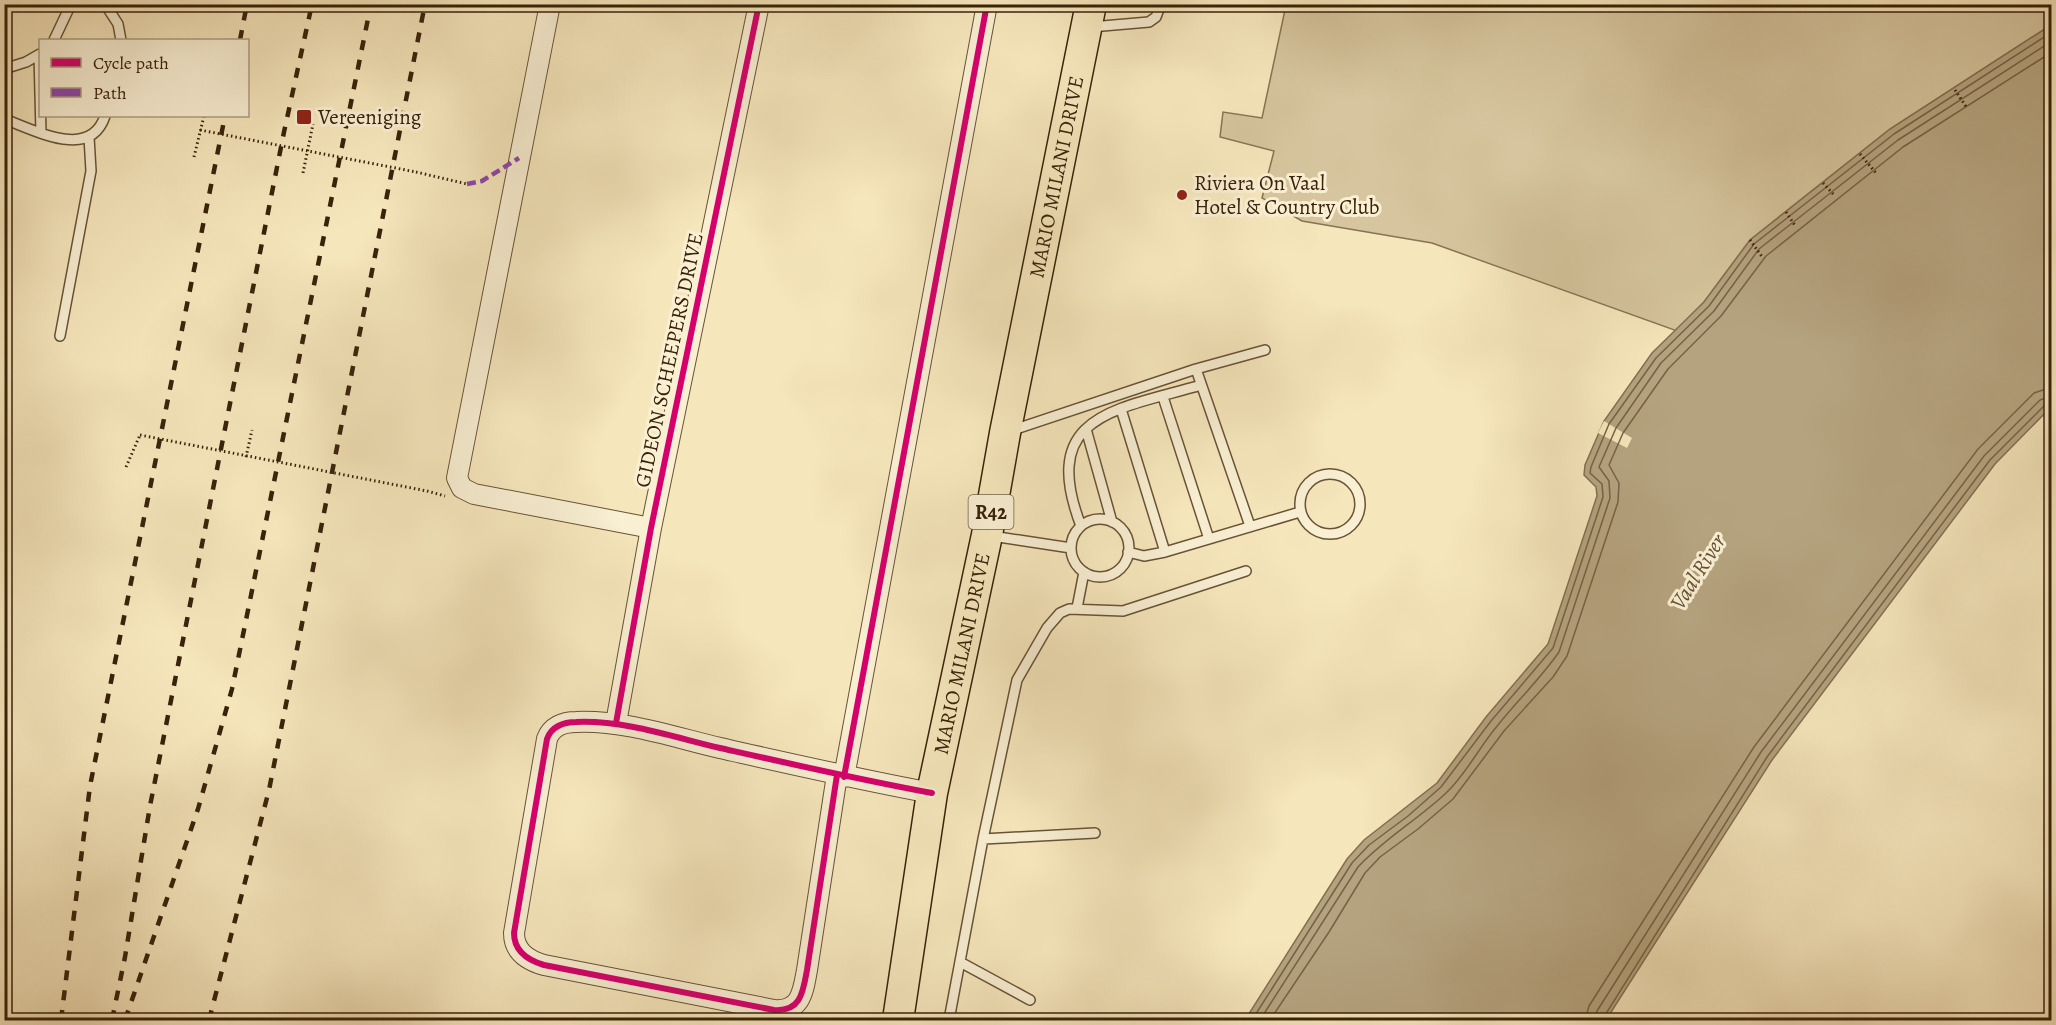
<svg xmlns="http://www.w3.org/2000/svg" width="2056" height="1025" font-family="Alegreya,serif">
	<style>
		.green { fill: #d6c59e; stroke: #877454; stroke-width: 1.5 }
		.water { fill: #b5a37f; stroke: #836f50; stroke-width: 1.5 }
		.pier { fill: #f6e6bc }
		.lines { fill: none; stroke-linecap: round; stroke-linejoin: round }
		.shore { stroke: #766244; stroke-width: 1.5 }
		.lane-casing { stroke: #685336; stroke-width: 12 }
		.street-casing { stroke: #685336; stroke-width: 22 }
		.primary-casing { stroke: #38220a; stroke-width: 33 }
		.path { stroke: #38220a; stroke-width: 3; stroke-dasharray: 1.5 3; stroke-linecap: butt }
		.lane { stroke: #f9efd3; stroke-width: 9 }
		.street { stroke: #f9efd3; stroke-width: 20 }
		.primary { stroke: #f6e6bc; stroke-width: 30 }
		.rail { stroke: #38220a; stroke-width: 4.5; stroke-dasharray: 10 10; stroke-linecap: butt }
		.path-bridge { stroke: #38220a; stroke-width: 3; stroke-dasharray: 1.5 3; stroke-linecap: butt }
		.quiet { stroke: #8e44ad; stroke-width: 4.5; stroke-dasharray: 9 4.5; stroke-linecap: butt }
		.cycleway-casing { stroke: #f9efd3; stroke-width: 10 }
		.cycleway { stroke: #d6006c; stroke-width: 6 }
		.poi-dot { fill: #8f2418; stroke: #f9efd3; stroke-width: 2 }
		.labels { text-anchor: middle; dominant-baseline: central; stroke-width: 6; stroke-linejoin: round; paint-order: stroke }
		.shield { fill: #f9efd3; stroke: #726046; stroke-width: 1.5 }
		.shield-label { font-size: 20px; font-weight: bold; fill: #38220a }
		.poi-label { font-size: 21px; fill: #38220a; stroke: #f9efd3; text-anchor: start }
		.street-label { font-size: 21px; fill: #38220a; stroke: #f9efd3 }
		.water-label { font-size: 22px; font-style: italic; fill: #644f33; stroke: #f9efd3 }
	</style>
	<rect width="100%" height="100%" fill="#f6e6bc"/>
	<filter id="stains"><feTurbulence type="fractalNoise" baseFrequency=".00333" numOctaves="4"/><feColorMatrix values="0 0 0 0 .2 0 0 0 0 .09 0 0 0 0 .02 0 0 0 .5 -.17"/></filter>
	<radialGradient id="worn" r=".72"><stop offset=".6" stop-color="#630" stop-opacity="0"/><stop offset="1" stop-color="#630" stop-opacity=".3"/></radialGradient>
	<path class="green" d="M1286 5H2051V25L1890 129 1750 240 1704 302 1677 331 1432 243 1302 221 1262 198 1274 151 1220 137 1223 112 1262 118Z"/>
	<path class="water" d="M2051 25V407L1995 464 1772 760 1606 1020H1245L1347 859 1364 840 1437 783 1486 717 1548 644 1597 496 1596 487 1584 475 1585 465 1604 421 1652 353 1704 302 1750 240 1890 129Z"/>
	<path class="pier" d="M1604 421 1632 438 1627 448 1598 433Z"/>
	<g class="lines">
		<path class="shore" d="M1252 1020 1352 863 1369 845 1408 816 1441 787 1491 721 1553 648 1603 497 1602 484 1590 473 1591 467 1609 424 1656 358 1709 306 1754 244 1894 134 2052 32
			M1260 1020 1358 867C1384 839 1417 820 1445 794 1466 775 1479 747 1498 725 1518 700 1541 678 1559 652L1610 498 1609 481 1599 467 1616 428 1661 363 1714 311 1759 249 1898 140 2052 41
			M1270 1020 1329 932 1365 873 1380 857 1418 829 1453 799 1504 731 1553 677 1567 656 1618 502 1619 483 1609 465 1623 433 1668 369 1721 316 1766 256 1903 147 2052 52
			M1585 1020 1589 1006 1754 747 1978 449 2034 393 2052 387
			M1594 1020 1597 1011 1761 752 1984 456 2040 400 2052 396
			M1602 1020 1767 757 1990 460 2045 405 2052 404"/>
		<defs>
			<path id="lane" d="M105 4 118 24 121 40
				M1091 27 1149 22 1156 17 1161 4
				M54 40 71 4
				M39 55 41 133
				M4 69 26 62 40 54
				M4 119C35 130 90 161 105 116
				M60 336 91 171 89 137
				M1196 369 1250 526
				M1163 397 1209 539
				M1121 409 1165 552
				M1086 429 1112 522
				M1010 431 1196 369 1265 350
				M1300 504a30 30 0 1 1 60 0a30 30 0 1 1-60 0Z
				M1071 548a29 29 0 1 1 58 0a29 29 0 1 1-58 0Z
				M1081 526C1038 414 1116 410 1201 385
				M992 536 1071 548
				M1128 552 1144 556 1165 552 1300 512
				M1077 608 1084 572
				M983 839 1095 833
				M960 962 1030 1000
				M949 1020 983 839 1017 680 1047 628 1060 613 1069 609 1123 611 1246 571"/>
			<path id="street" d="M550 4 457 478 462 488 474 494 651 528
				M616 723 651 528 759 4
				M837 775 807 970C803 992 801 1012 774 1010L544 965C527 960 514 951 514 933L547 739C551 727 563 722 576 722 625 720 673 737 720 748 791 764 861 780 932 793
				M844 777C890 519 941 262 987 4"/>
			<g id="primary">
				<path id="s1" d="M898 1020 932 793 987 535 1005 433 1091 4"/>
			</g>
		</defs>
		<use href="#lane" class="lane-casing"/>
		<use href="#street" class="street-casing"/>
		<use href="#primary" class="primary-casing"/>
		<path class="path" d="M1955 90 1967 108
			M1860 154 1876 173
			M194 157 204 116
			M416 172 467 184
			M303 173 313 124
			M1823 183 1835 196
			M1786 212 1796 227
			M1750 240 1763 258
			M246 457 252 430
			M126 467 140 435
			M427 491 445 496"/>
		<use href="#lane" class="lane"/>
		<use href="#street" class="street"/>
		<use href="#primary" class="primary"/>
		<path class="rail" d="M240 40 247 4
			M61 1020 90 786 225 116
			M112 1020 125 957 150 806 284 132 312 4
			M125 1020 198 809 232 689 371 4
			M209 1020 269 790 425 4"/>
		<path class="path-bridge" d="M200 130 416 172
			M140 435 427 491"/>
		<path class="quiet" d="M467 184 482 181 519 158"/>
		<defs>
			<path id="cycleway" d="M616 723 651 528 759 4
				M837 775 807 970C803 992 801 1012 774 1010L544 965C527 960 514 951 514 933L547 739C551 727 563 722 576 722 625 720 673 737 720 748 791 764 861 780 932 793
				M844 777C890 519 941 262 987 4"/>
		</defs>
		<use href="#cycleway" class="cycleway-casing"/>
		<use href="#cycleway" class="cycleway"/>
	</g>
	<g class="poi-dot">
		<rect x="296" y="109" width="16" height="16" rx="3"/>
		<circle cx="1182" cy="195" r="6"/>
	</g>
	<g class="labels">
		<rect class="shield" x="968.5" y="495" width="45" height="34" rx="4.5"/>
		<g class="shield-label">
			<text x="991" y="512">R42</text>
		</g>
		<g class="poi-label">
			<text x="318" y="117">Vereeniging</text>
			<text x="1194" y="183">Riviera On Vaal<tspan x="1194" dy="24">Hotel &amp; Country Club</tspan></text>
		</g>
		<g class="street-label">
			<text stroke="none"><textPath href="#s1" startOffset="858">MARIO MILANI DRIVE</textPath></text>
			<text transform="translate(669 360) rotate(-78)">GIDEON SCHEEPERS DRIVE</text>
			<text stroke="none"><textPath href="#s1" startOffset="372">MARIO MILANI DRIVE</textPath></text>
		</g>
		<g class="water-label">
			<text transform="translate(1698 572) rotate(-58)">Vaal River</text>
		</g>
	</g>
	<rect width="2056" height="1025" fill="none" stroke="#f6e6bc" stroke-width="24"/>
	<rect x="6" y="6" width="2044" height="1013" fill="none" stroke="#38220a" stroke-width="3"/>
	<rect x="12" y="12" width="2032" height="1001" fill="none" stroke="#38220a" stroke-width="1.5"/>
	<rect x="39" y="39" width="210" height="78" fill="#f9efd3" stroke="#ac9d83" stroke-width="1.5"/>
	<rect x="51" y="58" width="30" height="9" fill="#d6006c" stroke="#ac9d83" stroke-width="1.5"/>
	<text x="93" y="69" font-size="18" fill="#38220a">Cycle path</text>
	<rect x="51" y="88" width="30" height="9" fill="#8e44ad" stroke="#ac9d83" stroke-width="1.5"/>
	<text x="93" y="99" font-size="18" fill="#38220a">Path</text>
	<rect width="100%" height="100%" filter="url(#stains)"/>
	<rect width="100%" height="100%" fill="url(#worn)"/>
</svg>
